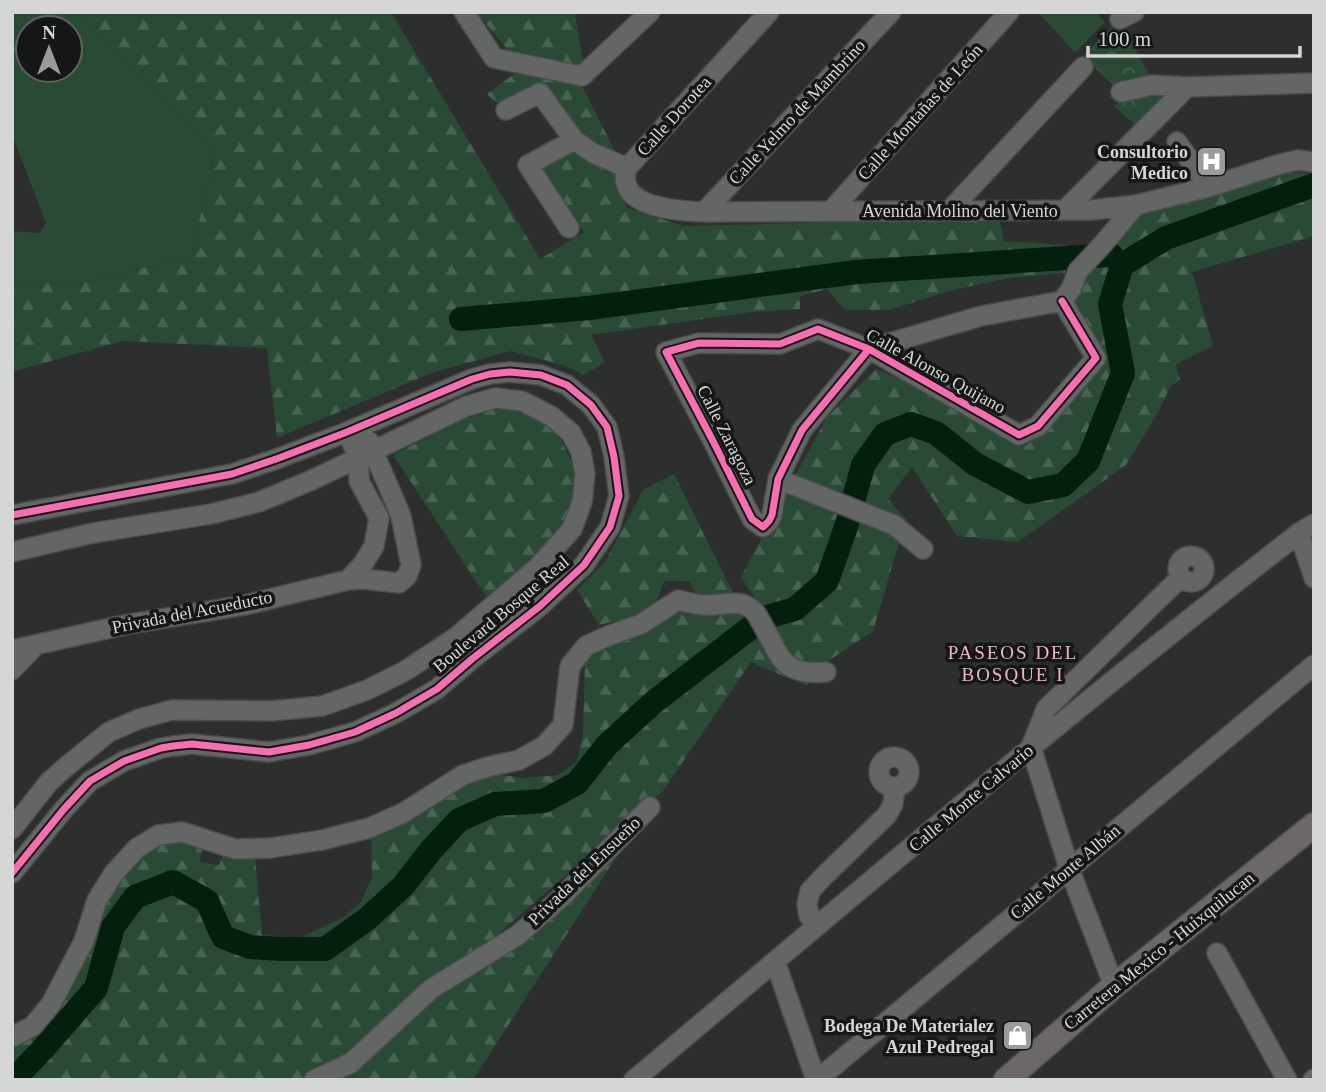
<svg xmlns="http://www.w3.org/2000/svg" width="1326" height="1092" font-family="'Times New Roman',serif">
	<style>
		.grass { fill: #294a35; fill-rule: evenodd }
		.forest { fill: url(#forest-firs) }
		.park { fill: url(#park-crowns) }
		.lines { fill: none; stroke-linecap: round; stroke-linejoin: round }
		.river { stroke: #041f0d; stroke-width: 24 }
		.minor-casing { stroke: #4a4d4b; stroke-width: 22 }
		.major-casing { stroke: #4a4d4b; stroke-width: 27 }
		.minor { stroke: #646665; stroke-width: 19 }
		.major { stroke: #6d6868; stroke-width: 24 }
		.cycleway-casing { stroke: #151716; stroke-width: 11 }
		.cycleway { stroke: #f96db3; stroke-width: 7 }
		.labels { text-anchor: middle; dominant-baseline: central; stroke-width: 7; stroke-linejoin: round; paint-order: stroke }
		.street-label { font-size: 18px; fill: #d4d7d5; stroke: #151716 }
		.poi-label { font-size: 18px; font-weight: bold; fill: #d4d7d5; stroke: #151716; text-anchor: end }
		.neighbourhood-label { font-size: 19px; letter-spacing: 2px; fill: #f6b2be; stroke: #151716 }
	</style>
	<defs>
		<pattern id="forest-firs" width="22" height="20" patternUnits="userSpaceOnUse" patternTransform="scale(1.75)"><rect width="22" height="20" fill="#294a35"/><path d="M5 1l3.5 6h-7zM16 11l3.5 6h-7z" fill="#476351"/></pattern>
		<pattern id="park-crowns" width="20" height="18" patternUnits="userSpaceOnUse" patternTransform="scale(1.75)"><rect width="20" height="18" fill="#294a35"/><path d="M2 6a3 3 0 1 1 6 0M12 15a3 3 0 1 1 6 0" fill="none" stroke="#476351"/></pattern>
	</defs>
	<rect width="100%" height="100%" fill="#2c2f2d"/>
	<path class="grass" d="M12 12H78L112 50 215 152 191 257 75 284 12 282V231L40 233 46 223 12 135ZM28 28H70V70H28Z
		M1038 12H1096L1105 22 1075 53Z"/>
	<path class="forest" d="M78 12H391L540 259 584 232 540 167 575 152 617 173 627 208 683 226 999 218 1004 241 1067 245 1065 273 1009 278 949 291 889 310H845L827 289 800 296V309L752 312 591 335 605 362 584 375 566 366 511 351 434 372 277 438 267 348 123 341 12 372V282L75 284 191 257 215 152 112 50Z
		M476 12H575L583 66 507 49Z
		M521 69 579 80 619 159 593 147 540 89 501 107 487 94Z
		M1287 172 1314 174V236L1192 272 1213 346 1176 364 1180 380 1170 387 1159 411 1126 465 1018 542 957 536 912 467 888 499 906 519 873 631 819 667 807 686 751 662 663 791 467 961 349 1059 307 1080H12V1043L51 1015 105 893 134 856 178 837 203 846 200 862 219 865 223 854 255 857 262 935 299 938 344 917 361 902 372 877 371 834 460 780 490 773 524 778 558 775 577 762 583 735 585 657 675 614 698 598 689 581H664L657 600 633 617 599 625 577 590 605 562 643 490 674 474 741 609 764 611 741 577 827 417 876 369 938 395 1023 447 1042 435 1100 356 1072 306 1084 275 1138 214Z
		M511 409 540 420 561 440 575 468V504L565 527 532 562 487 598 393 455 457 422 490 410Z
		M624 845 473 1080H334L430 1000Z"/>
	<path class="park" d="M1111 28 1128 45 1132 43 1151 78 1115 87 1083 56Z
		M1177 91 1139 128 1114 106 1125 97Z"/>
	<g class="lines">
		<path class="river" d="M461 319 589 308 856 272 1111 255
			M12 1079 21 1072 42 1050 96 988 113 927 135 897 173 882 207 901 223 937 250 947 281 949H325L367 919 403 886 432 849 459 820 495 804 544 801 577 783 607 745 654 702 763 618 795 609 827 581 847 524 863 465 885 434 911 424 936 433 975 464 1028 492 1063 485 1088 461 1123 373 1110 304 1122 265 1166 238 1314 185"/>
		<defs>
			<path id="minor" d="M464 12 494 58 582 76 650 12
				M769 12 627 168C614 208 679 211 704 212L1091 210 1136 205 1209 187 1280 164 1298 160 1314 162
				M1120 19 1134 12
				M1121 92 1152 85 1187 87
				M506 110 540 93 574 140 593 153 627 168
				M1177 142 1209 187
				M950 210 1083 67
				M1065 210 1187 87 1314 83
				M831 211 1009 12
				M704 212 891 12
				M569 228 528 165 574 140
				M869 349 802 430 778 479 772 515 769 521 763 527 752 519 713 441 666 352 699 343 780 344 818 329 869 349 1019 435 1038 426 1096 358 1062 301
				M869 349 981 316 1062 301 1071 289 1078 271 1103 244 1136 205
				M347 432 359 458V481L379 518 374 546 363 564 348 580
				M778 479 894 525 923 549
				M12 515 232 474 279 458 347 432 472 379 490 374 510 372 541 375 567 385 591 405 607 427 614 457 619 496 610 527 584 565 540 606 472 659 437 689 396 713 355 732 309 745 269 752 192 744 173 746 161 748 124 761 90 781 64 809 12 873
				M1299 533 1314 578
				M12 552 93 533 211 514 259 502 312 480 467 406 495 398 522 401 551 416 571 433 581 452 585 474 582 502 572 529 537 568 455 638 405 671 367 690 322 706 271 711 172 710 139 719 109 732 67 766 49 782 12 829
				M1178 569a13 13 0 1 1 26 0a13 13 0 1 1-26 0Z
				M12 650 124 625 245 605 348 580 364 579 399 583 407 576 411 565 401 516 369 441
				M12 670 36 645
				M879 772a15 15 0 1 1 30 0a15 15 0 1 1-30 0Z
				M819 924 809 916 807 904 810 891 824 876 887 815 893 804 895 787
				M1217 953 1287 1080
				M775 961 816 1080
				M1114 986 1069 868 1031 747 1046 709 1181 577
				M12 1037 33 1026 51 1004 84 941 97 900 114 873 137 848 158 835 182 832 235 849 270 848 322 840 369 828 403 813 463 775 487 767 519 760 544 746 563 725 570 666 586 646 608 636 641 624 678 600C687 602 696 605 705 605 717 606 736 600 747 606 755 610 757 615 761 622 781 656 780 676 826 672
				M314 1080 351 1063 431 989 518 935 563 896 650 807
				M634 1080C854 895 1072 709 1299 533L1314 524
				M817 1080 1314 665
				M1313 1080 1314 1079"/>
			<path id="major" d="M1006 1080 1114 986 1314 825"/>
		</defs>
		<use href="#minor" class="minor-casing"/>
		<use href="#major" class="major-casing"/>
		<use href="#minor" class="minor"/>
		<use href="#major" class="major"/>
		<defs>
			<path id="cycleway" d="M869 349 802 430 778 479 772 515 769 521 763 527 752 519 713 441 666 352 699 343 780 344 818 329 869 349 1019 435 1038 426 1096 358 1062 301
				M12 515 232 474 279 458 347 432 472 379 490 374 510 372 541 375 567 385 591 405 607 427 614 457 619 496 610 527 584 565 540 606 472 659 437 689 396 713 355 732 309 745 269 752 192 744 173 746 161 748 124 761 90 781 64 809 12 873"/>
		</defs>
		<use href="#cycleway" class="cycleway-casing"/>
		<use href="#cycleway" class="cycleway"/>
	</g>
	<defs>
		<symbol id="hospital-square" viewBox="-11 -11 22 22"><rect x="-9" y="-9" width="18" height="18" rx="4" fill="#999c9a" stroke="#151716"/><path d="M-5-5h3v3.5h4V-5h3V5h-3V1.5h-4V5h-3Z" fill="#fff"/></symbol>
		<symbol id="shop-square" viewBox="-11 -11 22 22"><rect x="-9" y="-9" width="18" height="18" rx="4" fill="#999c9a" stroke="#151716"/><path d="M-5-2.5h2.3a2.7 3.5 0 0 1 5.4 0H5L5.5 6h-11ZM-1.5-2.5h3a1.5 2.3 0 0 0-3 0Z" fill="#fff"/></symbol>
	</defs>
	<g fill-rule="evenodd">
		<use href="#hospital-square" x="1194" y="144" width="35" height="35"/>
		<use href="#shop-square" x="1000" y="1018" width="35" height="35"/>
	</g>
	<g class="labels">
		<g class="street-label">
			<text transform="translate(797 112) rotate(-47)">Calle Yelmo de Mambrino</text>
			<text transform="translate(920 112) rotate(-48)">Calle Montañas de León</text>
			<text transform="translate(674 116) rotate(-48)">Calle Dorotea</text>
			<text x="960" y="211">Avenida Molino del Viento</text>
			<text transform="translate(936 371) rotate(29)">Calle Alonso Quijano</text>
			<text transform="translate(727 435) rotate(63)">Calle Zaragoza</text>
			<text transform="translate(192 612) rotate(-11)">Privada del Acueducto</text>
			<text transform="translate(501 614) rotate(-40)">Boulevard Bosque Real</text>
			<text transform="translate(971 798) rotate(-40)">Calle Monte Calvario</text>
			<text transform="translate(584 871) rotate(-44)">Privada del Ensueño</text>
			<text transform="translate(1065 872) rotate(-40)">Calle Monte Albán</text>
			<text transform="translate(1159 951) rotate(-39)">Carretera Mexico - Huixquilucan</text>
		</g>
		<g class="poi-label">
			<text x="1188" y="152">Consultorio<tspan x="1188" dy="21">Medico</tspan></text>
			<text x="994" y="1026">Bodega De Materialez<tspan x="994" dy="21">Azul Pedregal</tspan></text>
		</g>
		<g class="neighbourhood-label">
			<text x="1013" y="652">PASEOS DEL<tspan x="1013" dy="22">BOSQUE I</tspan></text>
		</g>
	</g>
	<rect width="1326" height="1092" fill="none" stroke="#d4d7d5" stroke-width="28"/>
	<g transform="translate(49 49)"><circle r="33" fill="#151716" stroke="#616462" stroke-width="2"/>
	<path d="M0-5L12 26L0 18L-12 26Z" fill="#999c9a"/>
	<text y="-10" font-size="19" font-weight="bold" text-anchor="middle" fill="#d4d7d5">N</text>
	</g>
	<path d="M1088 46v10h212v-10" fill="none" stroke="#d4d7d5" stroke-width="3.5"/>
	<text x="1098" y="46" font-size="21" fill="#d4d7d5" stroke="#151716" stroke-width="5" paint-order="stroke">100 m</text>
</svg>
